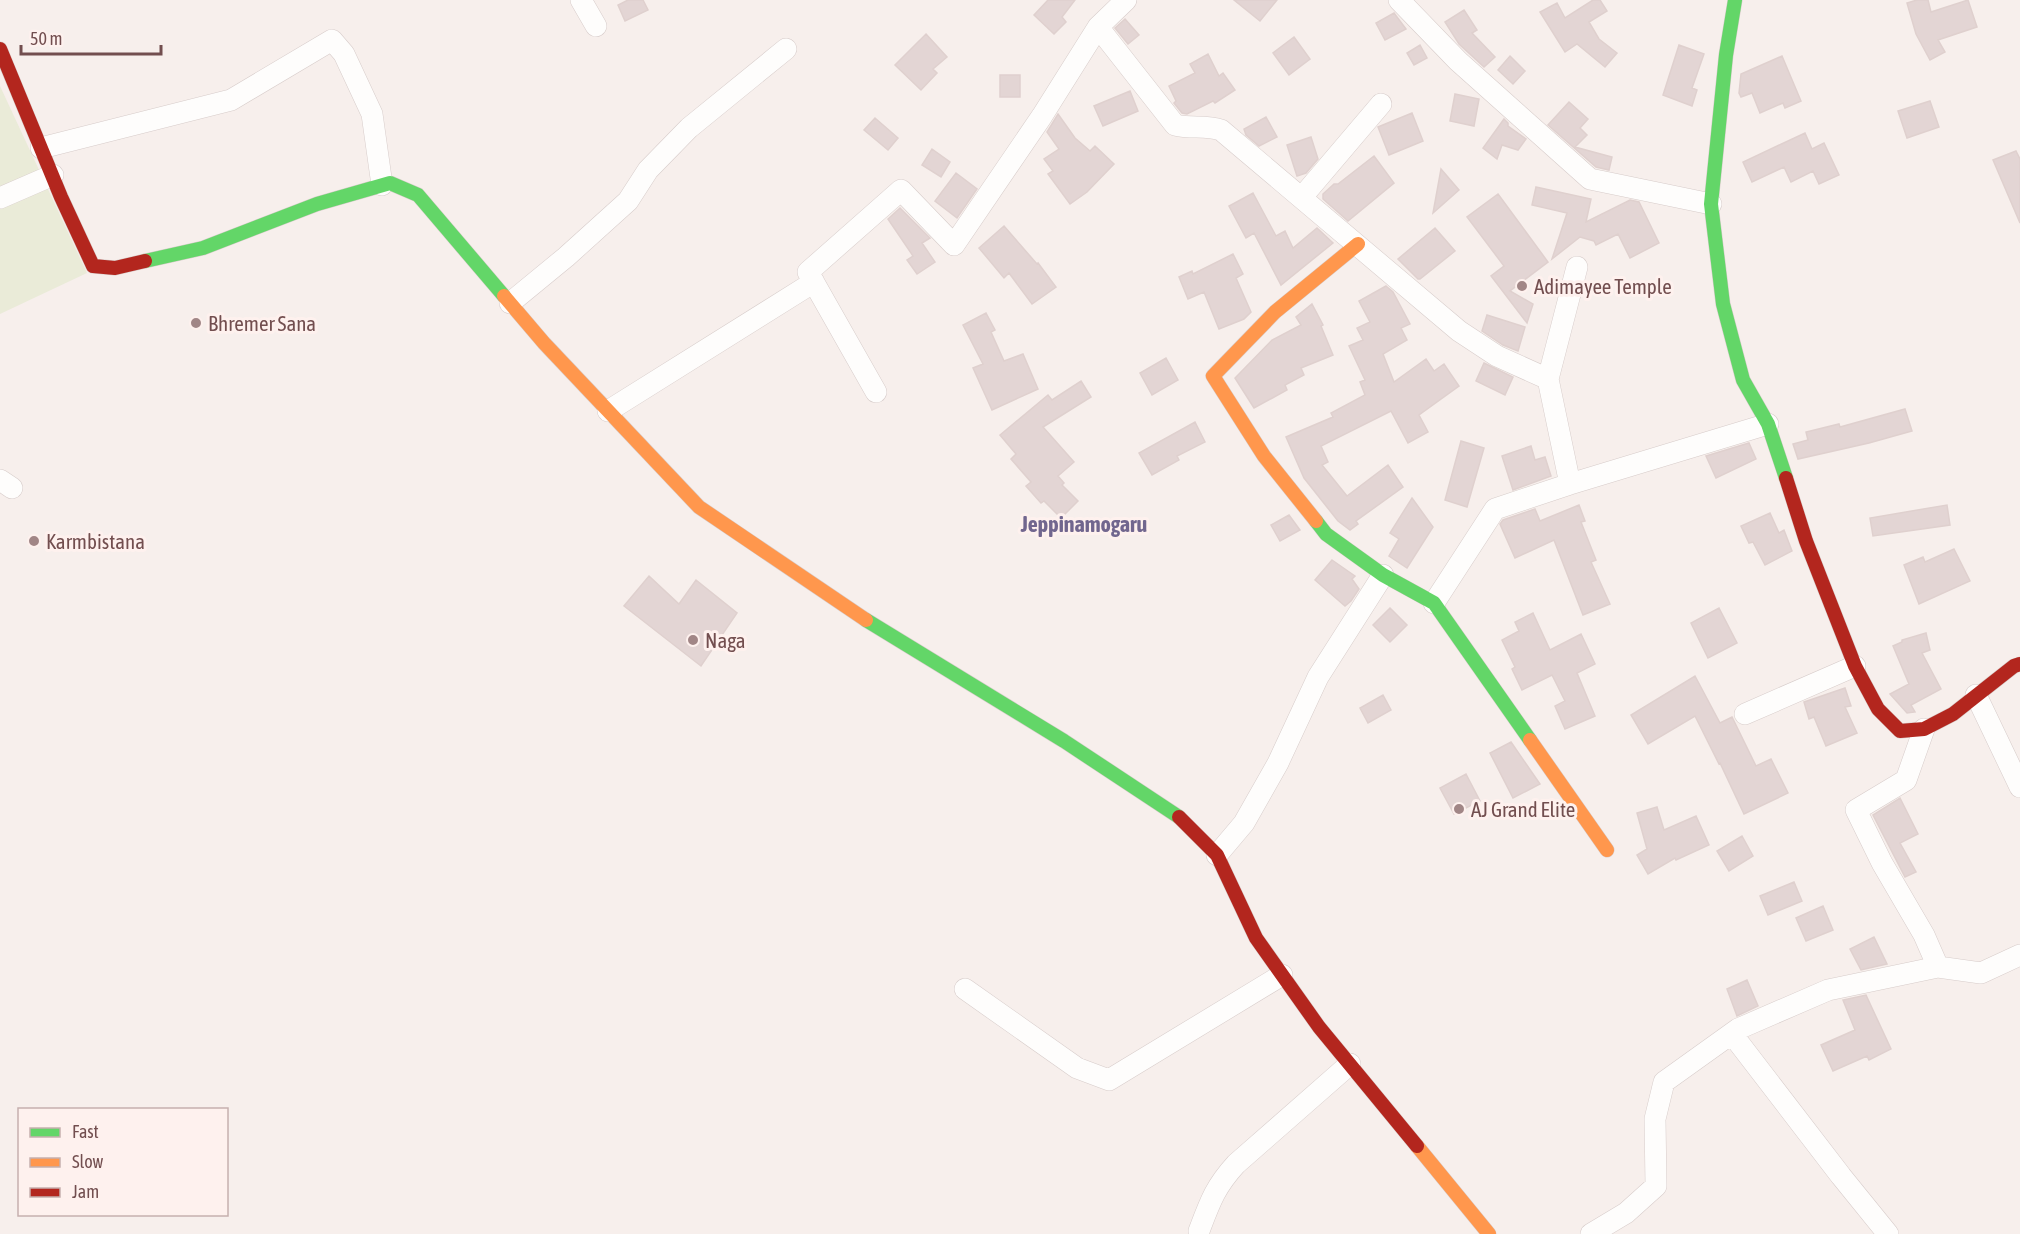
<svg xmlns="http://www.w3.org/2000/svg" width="2020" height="1234" font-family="'Asap Condensed',sans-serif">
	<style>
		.green { fill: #eaebd8 }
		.building { fill: #e3d5d4; stroke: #dfd0ce; stroke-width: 1.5 }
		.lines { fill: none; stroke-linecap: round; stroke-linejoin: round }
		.street-casing { stroke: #d7ccca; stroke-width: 22 }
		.fast-casing { stroke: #d7ccca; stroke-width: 15 }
		.slow-casing { stroke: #d7ccca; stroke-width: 15 }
		.jam-casing { stroke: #d7ccca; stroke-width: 15 }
		.street { stroke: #fefdfc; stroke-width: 21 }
		.fast { stroke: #63d668; stroke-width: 14 }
		.slow { stroke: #ff974d; stroke-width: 14 }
		.jam { stroke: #b3261e; stroke-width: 14 }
		.poi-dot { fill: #a18686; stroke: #fef1ee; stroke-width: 2 }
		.labels { text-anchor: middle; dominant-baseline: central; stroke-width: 6; stroke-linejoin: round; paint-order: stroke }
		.poi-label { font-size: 21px; fill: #724e4f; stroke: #fef1ee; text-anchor: start }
		.neighbourhood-label { font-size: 22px; font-weight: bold; fill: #71668e; stroke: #fef1ee }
	</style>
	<rect width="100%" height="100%" fill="#f7efec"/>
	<path class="green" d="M0 86 87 273 0 314Z"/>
	<path class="building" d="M628 0H643L648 10 625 21 618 5Z
		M1048 0H1075L1062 17 1066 22 1054 34 1034 15Z
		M1234 0H1277L1260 21Z
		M1593 0H1600L1607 11 1589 22 1599 39 1617 53 1605 67 1577 44 1565 52 1540 12 1557 3 1565 18Z
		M1917 0H1928L1931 12 1968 0 1977 27 1938 40 1945 52 1930 60 1916 34 1907 3Z
		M1464 10 1477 30 1472 33 1495 57 1484 67 1459 44 1445 22Z
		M1394 13 1406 29 1385 40 1376 23Z
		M1125 19 1139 35 1128 44 1115 28Z
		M926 34 947 57 933 69 937 73 921 90 895 65Z
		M1294 37 1310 59 1289 75 1273 53Z
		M1420 45 1427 58 1414 65 1407 53Z
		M1679 45 1704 54 1692 88 1697 90 1692 106 1663 95Z
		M1208 54 1219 76 1223 73 1235 90 1215 103 1213 101 1187 114 1182 113 1174 103 1176 101 1169 86 1195 73 1190 64Z
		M1510 56 1525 71 1513 84 1498 70Z
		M1782 56 1801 101 1785 108 1783 103 1760 113 1752 93 1741 97 1739 93 1741 74Z
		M1000 75H1020V97H1000Z
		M1130 91 1138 111 1103 126 1094 106Z
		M1455 94 1479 99 1474 126 1450 121Z
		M1930 101 1939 127 1907 138 1898 111Z
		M1569 102 1588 119 1580 128 1587 135 1575 147 1612 157 1609 170 1596 167 1548 125Z
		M1412 113 1423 141 1389 155 1378 127Z
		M1058 114 1075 138 1090 151 1095 146 1114 164 1087 192 1070 204 1048 174 1053 171 1044 159 1059 149 1047 132Z
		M1266 117 1277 137 1259 146 1246 135 1244 129Z
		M875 118 898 138 888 150 864 130Z
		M1504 119 1508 123V126L1526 139 1518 150 1502 145 1497 159 1483 148Z
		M1805 133 1812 149 1824 143 1839 175 1819 184 1813 171 1791 182 1784 167 1752 182 1743 162Z
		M1311 137 1318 159 1306 173 1297 176 1287 145Z
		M932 149 950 162 941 177 922 165Z
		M2016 151 2020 159V223L1993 160Z
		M1374 156 1394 183 1348 221 1323 199V194L1334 184H1338Z
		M1441 169 1459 190 1433 213Z
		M956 173 977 189 957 218 935 201Z
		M1536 187 1591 199 1586 222 1630 200 1639 202 1659 243 1630 258 1618 234 1596 245 1594 241 1580 237 1552 259 1567 213 1532 205Z
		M1253 193 1276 236 1285 231 1293 248 1317 228 1333 243 1281 285 1254 233 1246 238 1229 206Z
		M1498 194 1548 262 1510 291 1533 304 1527 323 1491 276 1504 266 1467 217Z
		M900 208 930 238 922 243 935 262 917 274 907 260 913 256 888 219Z
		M1004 226 1037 264 1038 263 1056 287 1032 304 1009 273 1004 278 979 248Z
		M1435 228 1455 251 1420 279H1418L1398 259Z
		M1233 254 1243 274 1236 278 1251 312 1244 319 1219 329 1204 292 1188 299 1179 277 1192 271 1193 274Z
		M1386 286 1393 292 1410 324 1401 328 1407 340 1383 354 1394 382 1426 359 1434 371 1444 364 1459 386 1419 415 1428 432 1408 443 1391 411 1321 446 1328 462 1322 465 1347 496 1388 465 1403 487 1356 521 1358 524 1350 530 1338 521 1304 478 1286 437 1333 417 1331 413 1365 395 1360 382 1365 380 1349 346 1363 340 1357 328 1370 322 1359 301Z
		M1312 304 1323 325 1321 326 1333 355 1301 368 1304 375 1285 385 1287 390 1254 408 1235 378 1272 340 1301 325 1296 317Z
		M986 313 995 330 991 332 1004 361 1023 354 1038 389 992 410 973 368 983 364 963 325Z
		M1487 315 1525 327 1518 351 1503 345 1482 331Z
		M1166 358 1178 380 1152 395 1140 373Z
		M1484 363 1513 377 1505 395 1476 381Z
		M1081 381 1091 397 1043 427 1074 462 1058 476 1064 483 1062 485 1078 501 1061 518 1044 501 1041 503 1026 486 1031 482 1011 459 1016 454 1000 435 1048 395 1052 400Z
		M1905 409 1912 431 1869 443 1798 459 1793 444 1808 440 1806 432 1839 424 1840 427Z
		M1195 422 1205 442 1177 456 1179 460 1152 475 1139 453Z
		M1461 441 1484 448 1467 507 1445 500Z
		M1749 443 1756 459 1716 478 1706 456Z
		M1531 446 1535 460 1545 457 1551 476 1513 490 1502 456Z
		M1412 498 1433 527 1407 568 1389 556 1399 539 1390 533Z
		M1579 505 1585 521 1581 522 1596 560 1591 562 1610 604 1583 615 1554 540 1515 558 1500 524 1503 520 1535 509 1540 521Z
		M1947 505 1950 525 1873 536 1870 518Z
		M1770 513 1779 533 1784 530 1792 551 1765 565 1753 542 1749 543 1741 526Z
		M1289 515 1300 530 1280 541 1271 525Z
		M1954 549 1970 581 1919 604 1904 565 1923 557 1925 562Z
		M1332 560 1355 576 1352 579 1359 589 1351 601 1345 606 1315 580Z
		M649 576 679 604 696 580 737 613 701 666 624 606Z
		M1390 608 1407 625 1390 642 1373 625Z
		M1719 608 1737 643 1708 658 1691 623Z
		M1533 613 1550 650 1581 634 1595 664 1577 673 1595 716 1565 729 1555 706 1565 701 1552 675 1522 690 1512 669 1515 667 1502 640 1519 631 1515 622Z
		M1926 633 1930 650 1922 653 1941 689 1911 705 1915 712 1907 713 1890 694 1909 684 1893 646 1902 642V640Z
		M1695 676 1720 723 1732 717 1756 766 1771 759 1788 793 1744 814 1720 763 1719 764 1695 716 1648 744 1631 715Z
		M1845 688 1851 706 1845 707 1857 733 1826 746 1814 717 1809 719 1804 702Z
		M1383 695 1391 710 1368 723 1360 708Z
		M1511 742 1540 784 1513 798 1490 753Z
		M1466 774 1480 801 1454 814 1440 788Z
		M1900 798 1918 834 1900 843 1916 872 1905 877 1873 815Z
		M1657 807 1664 830 1696 816 1709 845 1676 860 1675 858 1648 874 1637 855 1647 849 1637 813Z
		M1742 836 1753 856 1729 871 1717 851Z
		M1794 882 1802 901 1768 915 1760 896Z
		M1823 906 1833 930 1806 941 1796 918Z
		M1874 937 1887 964 1861 970 1850 949Z
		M1747 980 1758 1006 1737 1016 1727 989Z
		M1866 995 1891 1049 1869 1060 1867 1056 1833 1071 1821 1045 1855 1030 1843 1000Z"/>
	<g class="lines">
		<defs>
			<path id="street" d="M581 0 596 26
				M1399 0 1458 61 1590 179 1711 204
				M1098 27 1175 125C1191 129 1205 125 1221 130L1459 331 1497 356 1548 379
				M41 148 231 100 332 40 344 54 372 114 382 185
				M1302 197 1381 104
				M0 198 53 175
				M510 303 566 257 628 201 648 170 689 128 786 49
				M876 392 808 272 901 190 954 245 1042 116 1098 27 1126 0
				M608 411 814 282
				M0 480 12 488
				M1570 484 1548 379 1577 267
				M1434 603 1495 509 1570 484 1768 424
				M1976 695 2020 787
				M1745 714 1855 666
				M1924 729 1906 780 1856 810 1882 863 1924 935 1938 967
				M1217 855 1244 823 1278 763 1318 677 1383 575
				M965 989 1077 1068 1109 1080 1282 975
				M1732 1034 1841 1176 1888 1234
				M1199 1231C1210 1202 1215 1187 1236 1164L1350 1064
				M1591 1234 1626 1213 1656 1186 1655 1119 1664 1082 1738 1029 1828 990 1938 967 1981 973 2020 955"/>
			<path id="fast" d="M1735 0 1726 55 1711 204 1723 304 1743 380 1768 424 1786 478
				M145 261 203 248 317 204 390 183 418 195 504 296
				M1316 521 1326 534 1383 575 1434 603 1530 740
				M866 620 1064 741 1179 817"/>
			<path id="slow" d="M504 296 544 343 699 507 866 620
				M1316 521 1264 456 1213 376 1275 312 1358 244
				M1530 740 1607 850
				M1417 1146 1489 1234"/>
			<path id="jam" d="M0 49 61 197 93 266 115 268 145 261
				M1786 478 1806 541 1855 666 1878 709 1900 731 1924 729 1953 714 2014 666 2020 664
				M1179 817 1217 855 1256 938 1319 1027 1417 1146"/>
		</defs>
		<use href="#street" class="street-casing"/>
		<use href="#fast" class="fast-casing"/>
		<use href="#slow" class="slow-casing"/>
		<use href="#jam" class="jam-casing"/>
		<use href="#street" class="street"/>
		<use href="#fast" class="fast"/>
		<use href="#slow" class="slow"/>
		<use href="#jam" class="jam"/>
	</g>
	<g class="poi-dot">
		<circle cx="1522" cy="286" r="6"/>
		<circle cx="196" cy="323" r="6"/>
		<circle cx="34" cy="541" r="6"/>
		<circle cx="693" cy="640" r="6"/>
		<circle cx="1459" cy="809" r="6"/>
	</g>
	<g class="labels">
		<g class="poi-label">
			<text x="1534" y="286">Adimayee Temple</text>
			<text x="208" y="323">Bhremer Sana</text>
			<text x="46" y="541">Karmbistana</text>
			<text x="705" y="640">Naga</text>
			<text x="1471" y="809">AJ Grand Elite</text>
		</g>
		<g class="neighbourhood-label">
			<text x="1084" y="524">Jeppinamogaru</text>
		</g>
	</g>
	<rect x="18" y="1108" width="210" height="108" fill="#fef1ee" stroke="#c6b0ae" stroke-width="1.5"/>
	<rect x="30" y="1128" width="30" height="9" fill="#63d668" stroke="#c6b0ae" stroke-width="1.5"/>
	<text x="72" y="1138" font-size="18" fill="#724e4f">Fast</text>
	<rect x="30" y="1158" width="30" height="9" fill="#ff974d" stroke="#c6b0ae" stroke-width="1.5"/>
	<text x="72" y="1168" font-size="18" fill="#724e4f">Slow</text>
	<rect x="30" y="1188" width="30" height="9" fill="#b3261e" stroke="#c6b0ae" stroke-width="1.5"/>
	<text x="72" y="1198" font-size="18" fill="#724e4f">Jam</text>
	<path d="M21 45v9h140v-9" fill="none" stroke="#724e4f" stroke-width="3"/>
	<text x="30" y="45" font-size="18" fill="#724e4f" stroke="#fef1ee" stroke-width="4.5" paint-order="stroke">50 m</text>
</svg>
